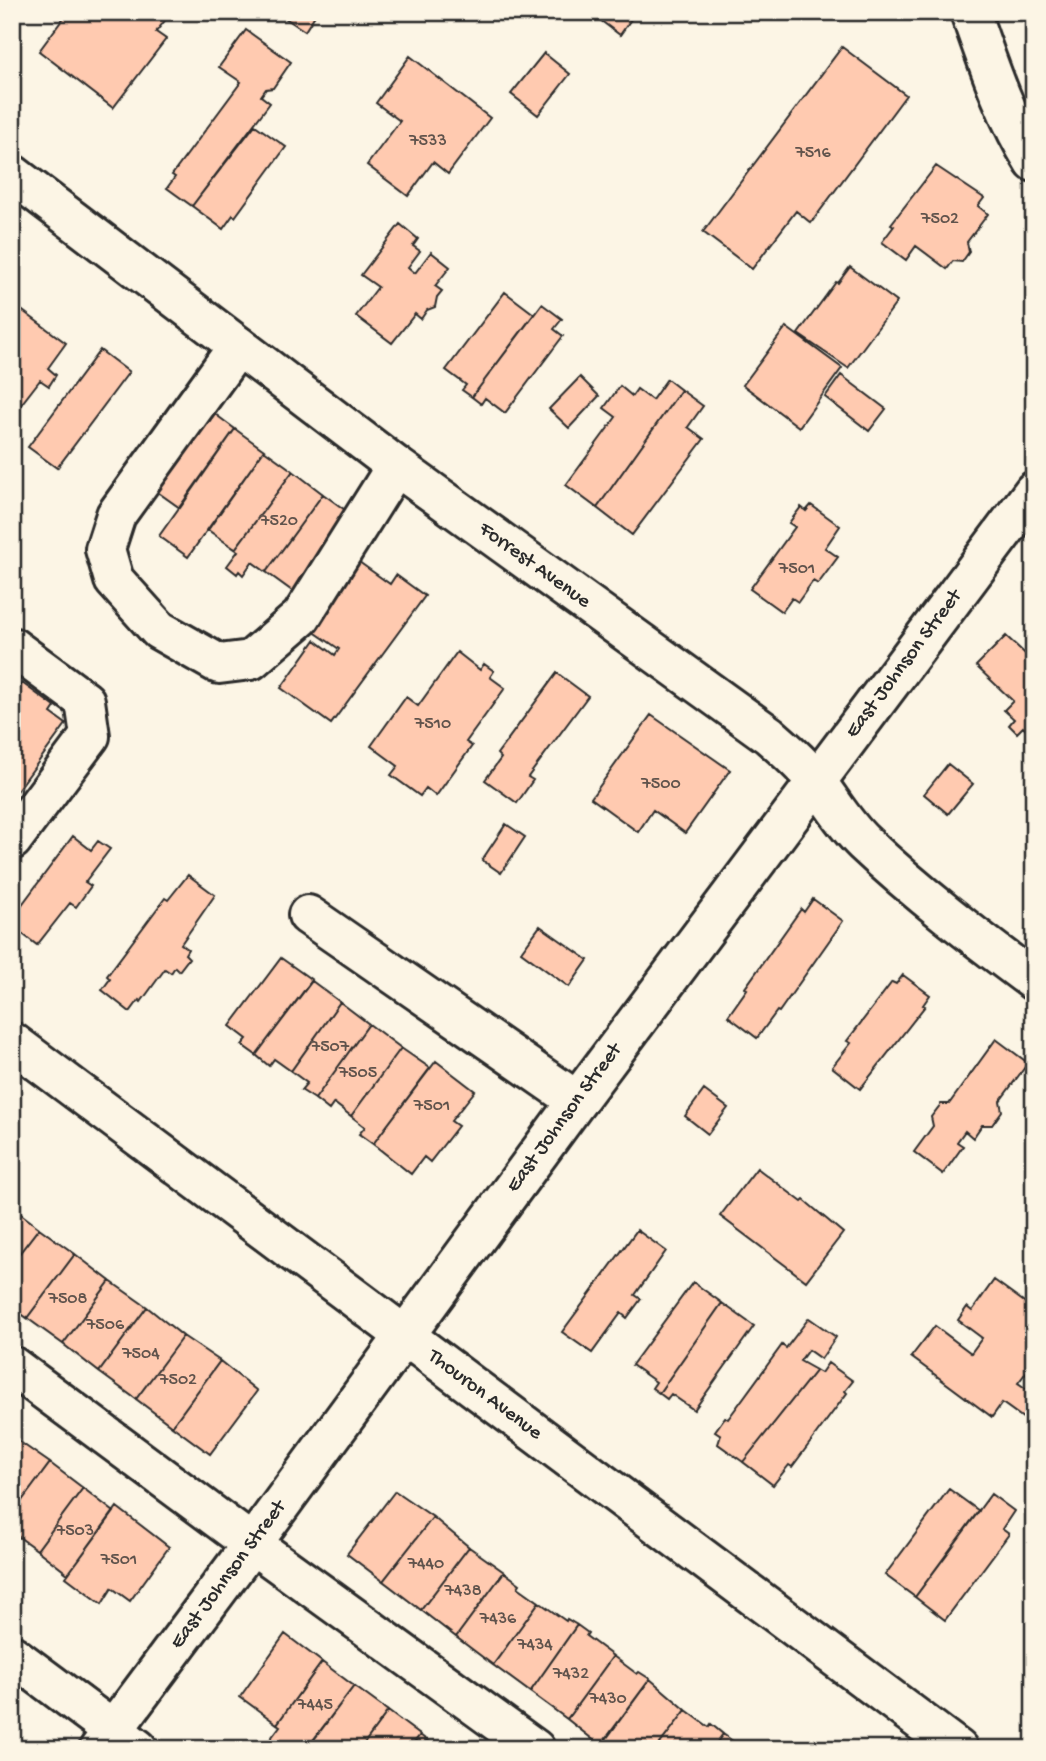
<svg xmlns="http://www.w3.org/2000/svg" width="1046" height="1761" font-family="'Gochi Hand',sans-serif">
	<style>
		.building { fill: #ffcab0; stroke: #2b2b2b; stroke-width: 2 }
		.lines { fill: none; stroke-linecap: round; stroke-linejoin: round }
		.minor-casing { stroke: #2b2b2b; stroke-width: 44 }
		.minor { stroke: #fcf5e5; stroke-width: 38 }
		.labels { text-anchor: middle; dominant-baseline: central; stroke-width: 7; stroke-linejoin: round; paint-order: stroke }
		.number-label { font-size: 18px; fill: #60534c }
		.street-label { font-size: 21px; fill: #2b2b2b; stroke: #fcf5e5 }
	</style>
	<rect width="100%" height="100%" fill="#fcf5e5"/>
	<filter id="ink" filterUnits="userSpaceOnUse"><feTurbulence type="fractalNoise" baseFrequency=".0143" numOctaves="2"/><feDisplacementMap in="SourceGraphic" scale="14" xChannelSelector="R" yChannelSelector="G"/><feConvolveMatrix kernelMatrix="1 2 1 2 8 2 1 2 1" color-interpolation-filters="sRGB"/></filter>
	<g filter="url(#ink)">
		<path class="building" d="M68 12H168L170 14 156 32 166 39 113 108 39 51Z
			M276 12H317L305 31Z
			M593 12H636L620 35 592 14Z
			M246 30 291 62 273 88 266 89 261 96 270 103 192 206 167 188 175 177 172 175 241 82 219 67Z
			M842 47 906 95 811 223 796 211 752 269 703 232Z
			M544 53 570 74 538 115 511 94Z
			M410 56 490 118 448 174 433 162 408 196 367 165 400 121 376 103Z
			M255 125 286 147 235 217 233 215 223 229 192 206Z
			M936 166 984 198 978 206 988 214 967 242 969 252 962 262 953 261 947 269 916 246 906 260 882 242 894 226 891 224Z
			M400 224 418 239 413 246 420 251 408 267 415 273 431 252 450 267 435 286 442 291 437 297 435 307 427 310 421 319 415 314 392 343 356 316 378 287 361 275Z
			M850 267 897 302 848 368 798 334 836 282 838 283Z
			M505 292 534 314 472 397 462 390 466 385 446 370Z
			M12 303 66 343 48 368 56 375 49 386 40 380 12 416Z
			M542 304 562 319 554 329 563 336 505 413 485 398 481 404 472 397Z
			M786 327 842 368 799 427 743 385Z
			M100 350 129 372 57 468 28 447Z
			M841 375 886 409 869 431 825 397Z
			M580 377 599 396 569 428 549 409Z
			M667 379 681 390 597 508 566 485 616 417 604 408 620 386 632 396 637 389 652 400Z
			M681 390 703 406 688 427 704 439 632 535 597 508Z
			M207 408 235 429 180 508 149 486Z
			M235 429 264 450 188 557 159 536Z
			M264 450 293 471 235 549 208 530Z
			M293 471 323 494 266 572 252 562 243 575 239 571 237 574 227 566 238 551 235 549Z
			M323 494 352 515 295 593 266 572Z
			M811 505 840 526 825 548 838 557 818 584 813 581 798 602 792 598 782 612 750 589 795 527 789 523 801 507 806 511Z
			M359 562 390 584 396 575 425 596 331 724 281 688 315 640 335 655 339 649 310 629Z
			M1006 636 1034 662V738L1023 727 1017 733 1009 725 1014 719 1004 710 1013 701 976 666Z
			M457 652 480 670 484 664 494 671 490 677 505 688 466 742 472 746 436 796 426 788 420 796 391 775 398 766 371 746 406 697 418 706Z
			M557 673 588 696 528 777 533 780 517 803 485 780 501 758 497 754Z
			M22 683 55 707 51 713 66 724 12 798V685L17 689Z
			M651 715 730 770 685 833 653 810 638 832 591 798Z
			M948 764 973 784 948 814 924 794Z
			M506 824 525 837 501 873 482 860Z
			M73 836 91 850 98 841 110 849 85 882 91 886 76 907 70 903 37 945 12 926V918Z
			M188 875 215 895 181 944 188 949 185 954 189 958 179 971 175 967 171 973 165 969 141 1002 139 1000 130 1012 102 990 110 979 107 976 165 898 168 900Z
			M813 899 843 921 779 1012 777 1011 757 1038 728 1016 747 989 745 988 801 909 804 912Z
			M540 926 588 960 569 987 521 952Z
			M281 958 312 980 256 1055 242 1045 247 1039 230 1026Z
			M903 975 930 995 923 1005 925 1006 860 1089 832 1067 851 1043 847 1041 892 982 896 984Z
			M312 981 340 1002 291 1071 274 1059 269 1066 256 1055Z
			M340 1002 369 1024 315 1099 301 1090 307 1083 291 1071Z
			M369 1024 401 1048 351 1116 334 1103 329 1110 315 1099Z
			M996 1039 1028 1063 1000 1101 1002 1111 992 1125H982L973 1138 965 1131 957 1142 963 1146 943 1174 914 1152 933 1126 931 1117 941 1104H949Z
			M401 1048 430 1068 373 1144 359 1134 365 1127 351 1116Z
			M436 1061 475 1091 451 1121 458 1126 430 1162 424 1157 411 1174 373 1144Z
			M704 1090 728 1108 708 1134 685 1116Z
			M757 1168 802 1202 804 1200 843 1233 806 1281 720 1216Z
			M12 1207 39 1228 12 1263Z
			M39 1228 75 1254 27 1318 12 1307V1263Z
			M637 1230 666 1251 635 1295 641 1299 627 1318 621 1313 592 1353 562 1332Z
			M75 1254 110 1281 63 1344 27 1318Z
			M994 1280 1034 1309V1362L1018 1383 1034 1394V1426L1002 1403 992 1417 911 1357 935 1326 971 1353 982 1338 958 1320 967 1307 972 1311Z
			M110 1281 147 1307 99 1372 63 1344Z
			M693 1282 722 1303 659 1393 652 1388 656 1382 632 1365Z
			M722 1303 754 1326 694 1410 671 1394 667 1399 659 1393Z
			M147 1307 183 1336 136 1399 99 1372Z
			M809 1318 836 1337 821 1359 808 1350 800 1361 816 1370 743 1462 718 1444 721 1435 715 1431 725 1417 728 1419 782 1345 786 1348Z
			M183 1336 220 1361 172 1426 136 1399Z
			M220 1361 257 1391 210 1454 172 1426Z
			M828 1363 853 1381 845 1391 847 1393 792 1467 789 1465 773 1485 743 1462 816 1370 821 1373Z
			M17 1440 50 1463 12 1514V1446Z
			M50 1463 83 1488 37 1550 12 1532V1514Z
			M83 1488 114 1512 68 1574 37 1550Z
			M949 1489 979 1511 915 1597 885 1575Z
			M395 1491 433 1517 383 1581 347 1554Z
			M991 1494 1014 1511 1002 1529 1009 1534 945 1620 915 1597Z
			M117 1507 169 1547 130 1601 112 1588 102 1604 66 1577Z
			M433 1517 469 1547 421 1610 383 1581Z
			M469 1547 504 1572 456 1637 421 1610Z
			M504 1572 520 1584 518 1587 539 1602 493 1665 456 1637Z
			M539 1602 566 1621 567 1619 577 1625 530 1692 493 1665Z
			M577 1625 588 1633 586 1636 613 1656 567 1719 530 1692Z
			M285 1634 322 1662 277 1724 240 1697Z
			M613 1656 637 1674 639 1672 650 1679 601 1746 567 1719Z
			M322 1662 354 1686 307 1749H263L280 1726 277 1724Z
			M650 1679 686 1710 656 1749H607L601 1745Z
			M354 1686 388 1711 360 1749H310L308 1747Z
			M686 1710 709 1727 711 1724 723 1734 712 1749H656Z
			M388 1711 420 1735 409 1749H360Z
			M723 1734 738 1745 737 1749H712Z
			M420 1735 438 1749H409Z"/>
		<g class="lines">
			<defs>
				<g id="minor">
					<path d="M970 12C988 63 1005 116 1034 162"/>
					<path id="s1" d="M12 174 396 466 769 735C786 750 804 765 818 784 834 805 845 825 864 843 917 893 976 938 1034 981"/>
					<path d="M238 346 116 515 105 549 114 580 159 630 219 664 251 660 301 617 396 466"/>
					<path d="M12 647 85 701 90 736 12 840"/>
					<path d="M308 915 577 1101"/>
					<path id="s2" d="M12 1042 958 1749"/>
					<path d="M12 1366 252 1544 535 1749"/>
					<path d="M12 1655 138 1749"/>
					<path id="s3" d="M99 1749 252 1544 577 1101 1034 491"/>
				</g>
			</defs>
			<use href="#minor" class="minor-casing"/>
			<use href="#minor" class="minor"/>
		</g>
	</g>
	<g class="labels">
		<g class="number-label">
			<text x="428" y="141">7533</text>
			<text x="813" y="153">7516</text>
			<text x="940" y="219">7502</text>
			<text x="279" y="521">7520</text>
			<text x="797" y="569">7501</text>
			<text x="433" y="724">7510</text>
			<text x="661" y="784">7500</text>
			<text x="330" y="1047">7507</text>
			<text x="358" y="1073">7505</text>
			<text x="432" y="1106">7501</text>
			<text x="68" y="1299">7508</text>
			<text x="105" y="1325">7506</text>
			<text x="141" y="1354">7504</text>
			<text x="178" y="1380">7502</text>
			<text x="75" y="1531">7503</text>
			<text x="119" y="1560">7501</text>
			<text x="426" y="1564">7440</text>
			<text x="463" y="1591">7438</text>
			<text x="498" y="1619">7436</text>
			<text x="535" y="1645">7434</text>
			<text x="571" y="1674">7432</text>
			<text x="608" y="1699">7430</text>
			<text x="315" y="1705">7445</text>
		</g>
		<g class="street-label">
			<text stroke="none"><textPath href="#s1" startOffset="653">Forrest Avenue</textPath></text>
			<text stroke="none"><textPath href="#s3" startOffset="1351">East Johnson Street</textPath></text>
			<text stroke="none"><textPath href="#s3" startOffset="784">East Johnson Street</textPath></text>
			<text stroke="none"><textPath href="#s2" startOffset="590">Thouron Avenue</textPath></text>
			<text stroke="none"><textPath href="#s3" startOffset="217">East Johnson Street</textPath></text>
		</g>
	</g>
	<rect width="1046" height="1761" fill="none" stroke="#fcf5e5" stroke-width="42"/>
	<rect x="21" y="21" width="1004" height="1719" fill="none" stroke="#2b2b2b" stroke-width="2.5" filter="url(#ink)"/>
</svg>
